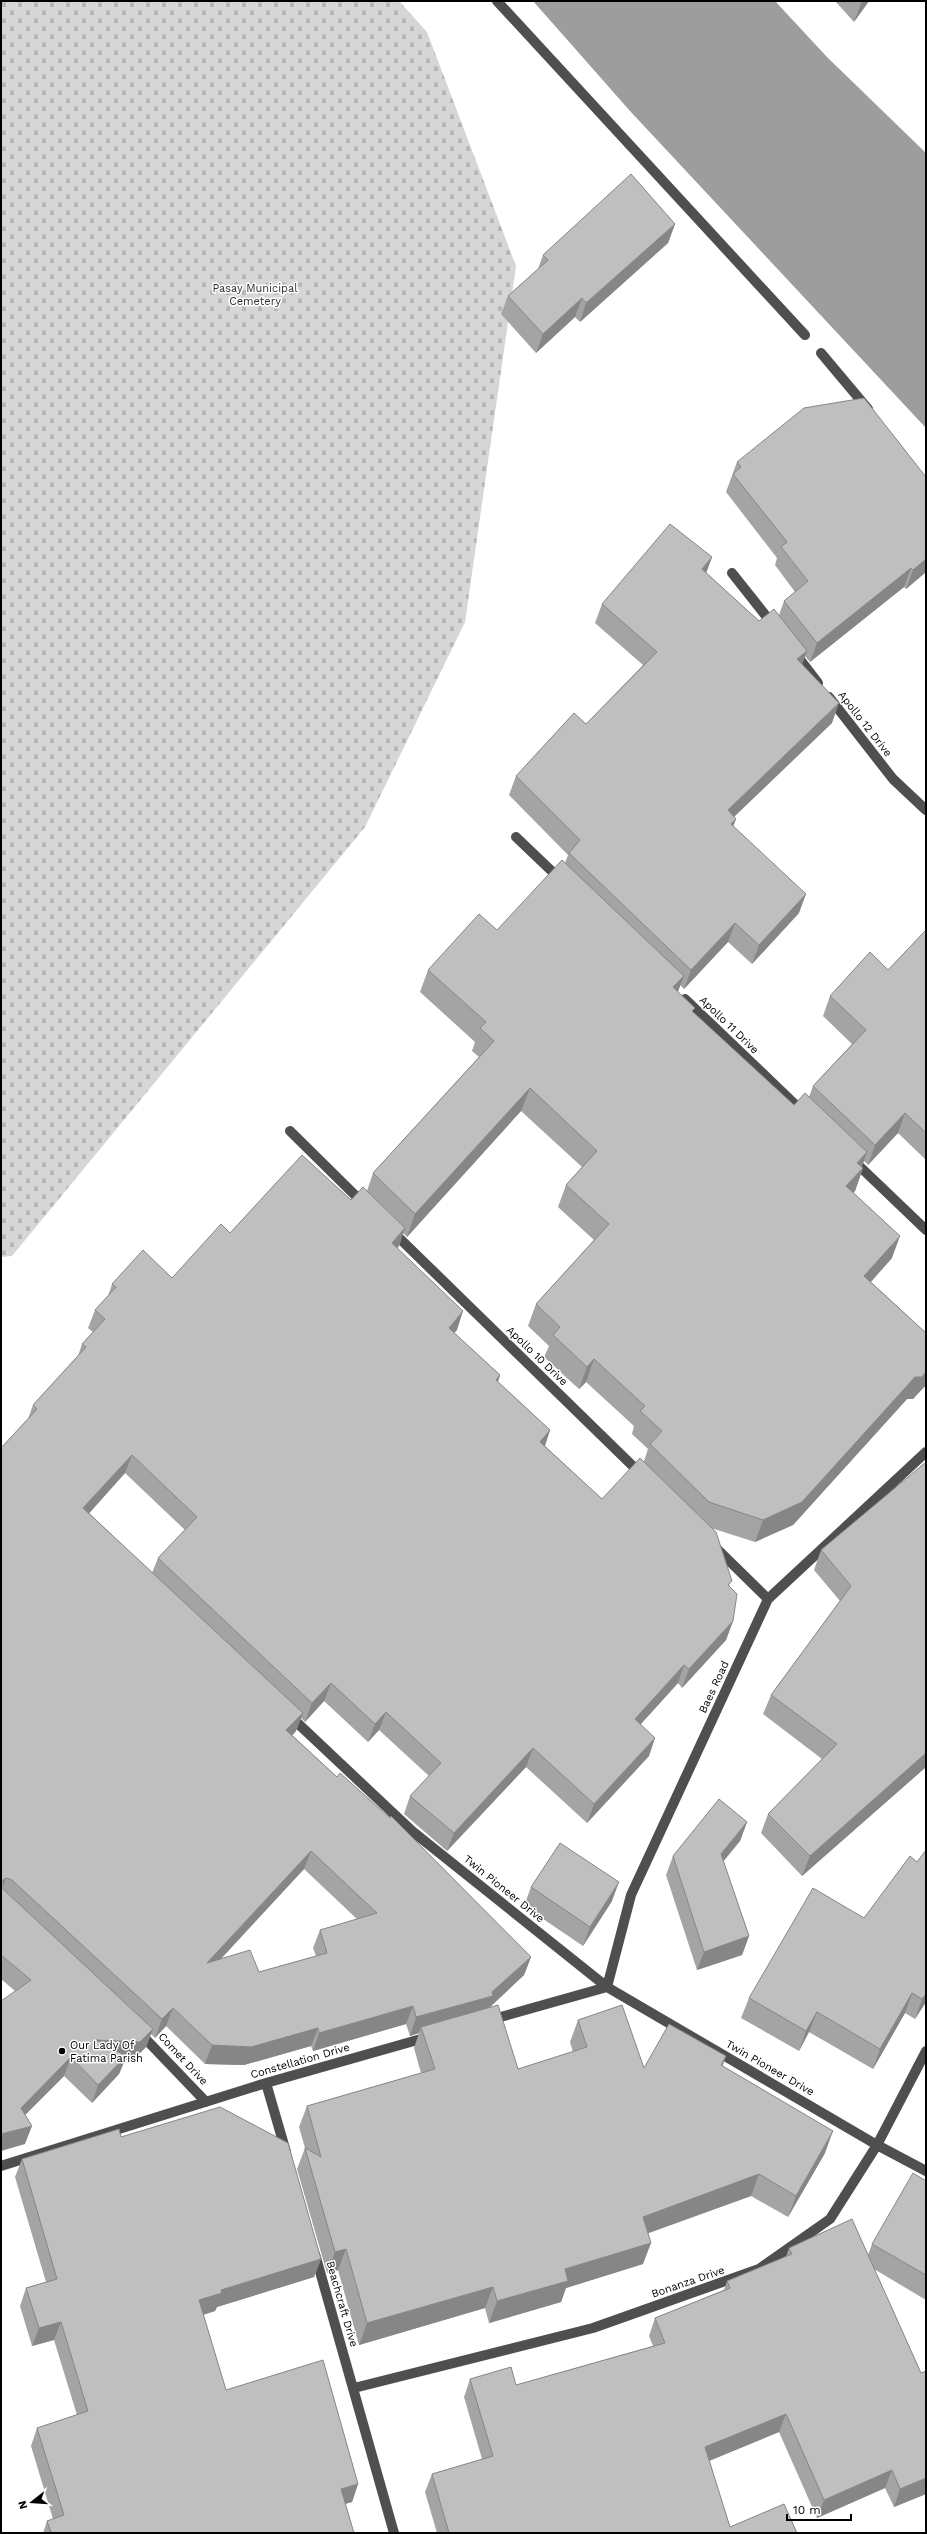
<svg xmlns="http://www.w3.org/2000/svg" width="927" height="2534" font-family="'Work Sans',sans-serif">
	<style>
		.cemetery { fill: url(#cemetery-stones) }
		.water { fill: #9d9d9d }
		.lines { fill: none; stroke-linecap: round; stroke-linejoin: round }
		.minor { stroke: #4f4f4f; stroke-width: 10 }
		.wall { fill: #a4a4a4; fill-rule: evenodd }
		.shaded-wall { fill: #868686 }
		.building { fill: #bfbfbf; stroke: #868686; fill-rule: evenodd }
		.poi-dot { fill: #000; stroke: #fff; stroke-width: 1.5 }
		.labels { text-anchor: middle; dominant-baseline: central; stroke-width: 3; stroke-linejoin: round; paint-order: stroke }
		.park-label { font-size: 11px; fill: #2d2d2d; stroke: #fff }
		.street-label { font-size: 11px; fill: #000; stroke: #fff }
		.poi-label { font-size: 11px; fill: #000; stroke: #fff; text-anchor: start }
	</style>
	<defs>
		<pattern id="cemetery-stones" width="16" height="16" patternUnits="userSpaceOnUse"><rect width="16" height="16" fill="#d6d6d6"/><path d="M2 7V4a2 2 0 0 1 4 0v3zM10 15v-3a2 2 0 0 1 4 0v3z" fill="#b6b6b6"/></pattern>
	</defs>
	<rect width="100%" height="100%" fill="#fff"/>
	<path class="cemetery" d="M1 1H399L427 32 516 266 465 622 365 827 12 1256 1 1257Z"/>
	<path class="water" d="M533 1H775L827 57 926 153V428L630 111Z"/>
	<g class="lines">
		<path class="minor" d="M497 1 805 335
			M821 353 868 409
			M732 573 774 626
			M795 653 818 683
			M829 697 893 779 926 810
			M516 837 561 880
			M685 999 805 1114
			M290 1131 364 1204
			M854 1161 926 1230
			M392 1231 642 1475
			M715 1547 768 1599
			M290 1716 412 1831 607 1987 877 2145 926 2171
			M490 2020 607 1987 631 1895 768 1599 926 1452
			M138 2031 206 2102
			M266 2083 286 2152
			M1 2166 266 2083 428 2037
			M315 2254 394 2533
			M354 2388 593 2328 759 2269 830 2219 877 2145 926 2051"/>
	</g>
	<path class="wall" d="M835 1H869L854 22Z
		M675 224 668 243 580 322 575 317 536 353 501 314 508 296 538 269 543 255Z
		M737 462 926 572 906 589 904 587 810 662 805 656 802 664 832 723 734 817 733 826 799 913 752 964 728 942 684 989 680 985 678 992 693 1013 794 1105 809 1097 813 1086 852 1044 823 1016 830 996 888 970 926 930V1160L898 1133 868 1165 864 1161 861 1167 863 1168 855 1191 853 1193 892 1258 871 1282 926 1333V1385L913 1399H907L793 1525 755 1542 711 1528 730 1587 733 1621 726 1640 682 1688 678 1683 641 1724 649 1756 587 1823 526 1767 447 1851 404 1814 410 1796 429 1776 379 1730 368 1742 324 1701 305 1722 301 1718 296 1731 292 1735 531 1957 524 1975 489 2008 518 2069 573 2052 570 2042 578 2020 644 2068 726 2056 722 2066 825 2153 788 2217 751 2196 648 2233 643 2264 566 2288 561 2302 489 2323 485 2308 359 2345 338 2270 327 2273 297 2169 305 2148 299 2127 307 2106 421 2073 414 2048 419 2033 410 2036 406 2024 313 2051 311 2046 244 2065 205 2064 166 2026 155 2038 151 2034 146 2047 133 2060H125L119 2074 92 2103 64 2076 25 2115V2144L15 1991 1 1979V1448L28 1419 33 1405 78 1356 82 1344 93 1332 88 1328 95 1310 108 1296 112 1284 172 1278 230 1233 351 1200 367 1191 373 1173 479 1057 472 1051 475 1042 420 992 428 970 497 930 565 863 568 855 509 795 516 776 586 724 643 665 595 623 602 604 712 557 706 573 759 621 779 615 784 601 795 592 775 565 777 558 726 492ZM521 1111 582 1167 566 1185 558 1207 594 1240 536 1304 528 1326 549 1346 544 1357 579 1389 586 1382 634 1426 632 1434 648 1449 644 1461 602 1499 545 1446 550 1430 498 1382 500 1375 454 1333 457 1330 397 1248 399 1246 403 1233 407 1237ZM125 1473 185 1530 158 1558 152 1573 89 1513ZM304 1869 357 1919 320 1930 313 1948 316 1956 259 1972 221 1959Z
		M926 1462V1767L802 1876 761 1833 768 1814 822 1759 763 1714 771 1695 840 1601 814 1570 821 1550Z
		M747 1822 740 1841 723 1861 749 1936 742 1955 697 1970 666 1875 673 1856Z
		M917 1862 926 2002 915 2019 905 2013 873 2069 809 2032 799 2051 741 2018 749 1998 864 1918Z
		M531 1887 612 1901 583 1946 524 1906Z
		M121 2137 321 2259 314 2277 217 2307 215 2311 203 2315 226 2390 358 2484 352 2502 345 2504 354 2533H43L47 2521 53 2519 31 2446 37 2428 77 2415 54 2340 32 2346 20 2306 26 2288 46 2282 15 2177 22 2159Z
		M926 2181V2300L874 2269 921 2373 926 2371V2494L894 2507 885 2488 817 2518 779 2432 709 2461 730 2527 797 2533H437L425 2492 432 2474 482 2459 464 2397 470 2379 516 2385 653 2346 649 2336 655 2318 724 2290 727 2281 786 2257 789 2248 868 2255 872 2244Z"/>
	<path class="shaded-wall" d="M862 1H869L854 22Z
		M675 224 668 243 580 322 586 303Z
		M582 298 575 317 536 353 543 334Z
		M712 557 705 576 702 569Z
		M926 559V572L906 589 913 570Z
		M911 568 904 587 810 662 817 643Z
		M807 651 800 670 797 659Z
		M839 703 832 723 721 829 728 810Z
		M736 819 729 838 731 824Z
		M806 894 799 913 752 964 759 945Z
		M735 923 728 942 684 989 691 970Z
		M684 976 675 999 673 987Z
		M530 1088 521 1111 407 1237 415 1214Z
		M905 1113 898 1133 868 1165 875 1145Z
		M867 1152 860 1172 863 1168 855 1191 838 1209 846 1186 857 1163Z
		M405 1228 399 1246 385 1261 392 1243Z
		M900 1236 892 1258 856 1298 864 1276Z
		M463 1311 457 1330 442 1346 449 1328Z
		M594 1359 586 1382 579 1389 587 1367Z
		M926 1372V1385L913 1399H907L793 1525 755 1542 763 1520 915 1377Z
		M500 1375 494 1394 496 1380Z
		M550 1430 544 1448 540 1442Z
		M132 1455 125 1473 77 1527 83 1508Z
		M733 1621 726 1640 682 1688 689 1669Z
		M684 1665 678 1683 629 1737 635 1719Z
		M331 1683 324 1701 305 1722 312 1703Z
		M386 1712 379 1730 368 1742 375 1724Z
		M303 1713 296 1731 280 1749 286 1730Z
		M655 1738 649 1756 587 1823 594 1804Z
		M533 1748 526 1767 447 1851 454 1833Z
		M926 1753V1767L802 1876 810 1856Z
		M747 1822 740 1841 714 1873 721 1854Z
		M311 1851 304 1869 200 1981 207 1963Z
		M6 1878 1 1893 3 1880Z
		M619 1882 612 1901 583 1946 590 1927Z
		M749 1936 742 1955 697 1970 704 1952Z
		M531 1957 524 1975 489 2008 421 2027 419 2033 410 2036 416 2017 492 1992Z
		M912 1993 905 2013 873 2069 880 2049Z
		M926 1994V2002L915 2019 922 1999Z
		M413 2006 406 2024 313 2051 319 2033Z
		M173 2008 166 2026 155 2038 162 2019Z
		M817 2012 809 2032 799 2051 806 2031Z
		M318 2028 311 2046 244 2065 205 2064 212 2045Z
		M153 2029 146 2047 133 2060H125L119 2074 92 2103 98 2085 96 2040Z
		M726 2056 718 2078 721 2065Z
		M71 2057 64 2076 14 2126 21 2108Z
		M32 2126 25 2144 1 2151V2134Z
		M833 2131 825 2153 788 2217 796 2196Z
		M759 2174 751 2196 635 2238 643 2217Z
		M651 2243 643 2264 566 2288 561 2302 489 2323 497 2301 565 2269Z
		M346 2249 338 2270 327 2273 335 2252Z
		M321 2259 314 2277 217 2307 215 2311 193 2318 199 2300 221 2290Z
		M493 2287 485 2308 359 2345 367 2323Z
		M61 2322 54 2340 32 2346 39 2328Z
		M786 2414 779 2432 699 2465 705 2447Z
		M892 2470 885 2488 817 2518 824 2500Z
		M926 2478V2494L894 2507 900 2489Z
		M358 2484 352 2502 334 2507 341 2489Z"/>
	<path class="building" d="M631 174 675 224 586 303 582 298 543 334 508 296 548 260 543 255Z
		M864 398 926 477V559L913 570 911 568 817 643 784 601 808 581 781 547 787 542 733 474 741 467 737 462 804 408Z
		M670 524 712 557 702 569 759 621 774 609 807 651 797 659 839 703 728 810 736 819 731 824 806 894 759 945 735 923 691 970 569 853 580 840 516 776 574 713 586 724 657 652 602 604Z
		M562 860 684 976 673 987 695 1008 692 1011 794 1105 805 1093 867 1152 857 1163 863 1168 846 1186 900 1236 864 1276 926 1333V1372L922 1377H915L802 1502 763 1520 709 1502 650 1444 662 1431 640 1411 645 1406 594 1359 587 1367 553 1335 560 1327 536 1304 609 1224 566 1185 597 1151 530 1088 415 1214 373 1173 494 1041 480 1028 486 1022 428 970 479 914 497 930Z
		M926 930V1133L905 1113 875 1145 813 1086 866 1030 830 996 870 952 888 970Z
		M302 1155 351 1200 363 1187 405 1228 392 1243 463 1311 449 1328 500 1375 496 1380 550 1430 540 1442 602 1499 640 1458 716 1532 732 1581 728 1585 737 1594 733 1621 689 1669 684 1665 635 1719 655 1738 594 1804 533 1748 454 1833 410 1796 441 1763 386 1712 375 1724 331 1683 312 1703 158 1558 197 1517 132 1455 83 1508 303 1713 286 1730 337 1777 340 1773 390 1818 391 1816 531 1957 492 1992 493 1996 416 2017 413 2006 319 2033 318 2028 251 2047 212 2045 173 2008 162 2019 12 1880 6 1878 3 1880V1889L153 2029 140 2042 96 2040 126 2056 98 2085 71 2057 21 2108 32 2126 1 2134V2001L31 1980 1 1955V1448L37 1409 33 1405 86 1347 82 1344 105 1319 95 1310 116 1287 112 1284 143 1250 172 1278 221 1224 230 1233ZM311 1851 377 1913 320 1930 327 1953 259 1972 250 1950 207 1963Z
		M926 1462V1753L810 1856 768 1814 837 1744 771 1695 851 1586 821 1550Z
		M719 1799 747 1822 721 1854 749 1936 704 1952 673 1856Z
		M560 1843 619 1882 590 1927 531 1887Z
		M926 1850V1994L922 1999 912 1993 880 2049 817 2012 806 2031 749 1998 813 1888 864 1918 910 1856 917 1862Z
		M498 2005 518 2069 587 2047 578 2020 622 2005 644 2068 669 2024 726 2056 721 2065 833 2131 796 2196 759 2174 643 2217 651 2243 565 2269 568 2281 497 2301 493 2287 367 2323 346 2249 335 2252 305 2148 321 2157 307 2106 435 2069 421 2027Z
		M220 2107 288 2143 321 2259 221 2290 222 2293 199 2300 226 2390 323 2360 358 2484 341 2489 354 2533H47L51 2532 47 2521 64 2515 37 2428 88 2411 61 2322 39 2328 26 2288 57 2279 22 2159 119 2129 121 2137Z
		M913 2173 926 2181V2275L872 2244Z
		M852 2219 921 2373 926 2371V2478L900 2489 892 2470 824 2500 786 2414 705 2447 730 2527 784 2504 797 2533H449L432 2474 493 2456 470 2379 511 2367 516 2385 665 2343 655 2318 730 2288 727 2281 792 2254 789 2248Z"/>
	<circle class="poi-dot" cx="62" cy="2051" r="4"/>
	<g class="labels">
		<g class="park-label">
			<text x="255" y="288">Pasay Municipal<tspan x="255" dy="13">Cemetery</tspan></text>
		</g>
		<g class="street-label">
			<text transform="translate(865 724) rotate(52)">Apollo 12 Drive</text>
			<text transform="translate(729 1025) rotate(44)">Apollo 11 Drive</text>
			<text transform="translate(537 1356) rotate(44)">Apollo 10 Drive</text>
			<text transform="translate(714 1687) rotate(-65)">Baes Road</text>
			<text transform="translate(504 1889) rotate(39)">Twin Pioneer Drive</text>
			<text transform="translate(183 2059) rotate(47)">Comet Drive</text>
			<text transform="translate(300 2061) rotate(-16)">Constellation Drive</text>
			<text transform="translate(770 2068) rotate(30)">Twin Pioneer Drive</text>
			<text transform="translate(688 2282) rotate(-19)">Bonanza Drive</text>
			<text transform="translate(342 2304) rotate(74)">Beachcraft Drive</text>
		</g>
		<g class="poi-label">
			<text x="70" y="2045">Our Lady Of<tspan x="70" dy="13">Fatima Parish</tspan></text>
		</g>
	</g>
	<rect width="927" height="2534" fill="none" stroke="#000000" stroke-width="4"/>
	<g transform="translate(32 2502) rotate(253)" stroke="#ffffff" stroke-width="3" paint-order="stroke">
	<path d="M0-3L7 15L0 10L-7 15Z" fill="#000000"/>
	<text y="-6" font-size="11" font-weight="bold" text-anchor="middle" fill="#000000">N</text>
	</g>
	<path d="M787 2514v6h64v-6" fill="none" stroke="#000000" stroke-width="2"/>
	<text x="793" y="2514" font-size="12" fill="#000000" stroke="#ffffff" stroke-width="3" paint-order="stroke">10 m</text>
</svg>
